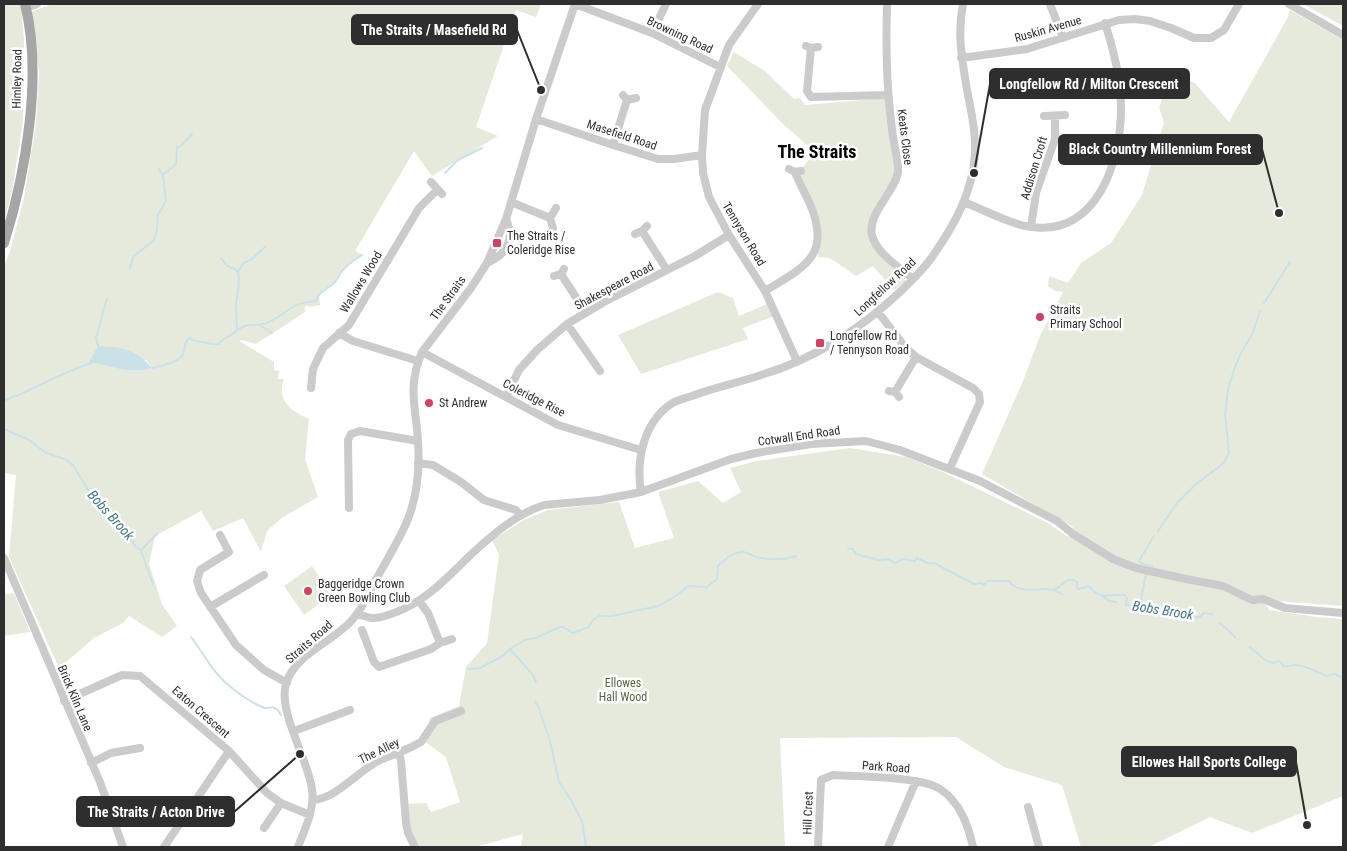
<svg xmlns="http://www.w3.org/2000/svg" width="1347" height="851" font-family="'Roboto Condensed',sans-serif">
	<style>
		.green { fill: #e6eadd; fill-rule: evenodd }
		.water { fill: #cae1e8 }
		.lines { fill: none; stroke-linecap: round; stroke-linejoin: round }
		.stream { stroke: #cae1e8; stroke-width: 2 }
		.minor { stroke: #cbcbcb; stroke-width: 8 }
		.major { stroke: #a6a6a6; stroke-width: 10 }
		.poi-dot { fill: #d44063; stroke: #fff; stroke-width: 2 }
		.labels { text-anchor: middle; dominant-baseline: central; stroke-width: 5; stroke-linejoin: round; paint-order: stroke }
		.street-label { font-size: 12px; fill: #2e2e2e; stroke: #fff }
		.poi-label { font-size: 12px; fill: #2e2e2e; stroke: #fff; text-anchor: start }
		.park-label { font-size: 12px; fill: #57653f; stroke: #fff }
		.water-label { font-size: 14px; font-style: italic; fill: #437888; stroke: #fff }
		.district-label { font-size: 18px; font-weight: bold; fill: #000; stroke: #fff }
		.leader { fill: none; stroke: #2e2e2e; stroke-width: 2 }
		.callout-dot { fill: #2e2e2e; stroke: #fff; stroke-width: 2 }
		.callout { fill: #2e2e2e; stroke: #2e2e2e; stroke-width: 2 }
		.callout-label { font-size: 14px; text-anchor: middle; font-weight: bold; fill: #fff }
	</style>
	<rect width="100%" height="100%" fill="#fff"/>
	<path class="green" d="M4 4H21L24 39 23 121 13 186 4 224Z
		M52 4H541L536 17 516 10 476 127 498 136 432 176 414 151 355 251 363 255 345 268 335 283 324 289 319 295 320 305 309 307 307 305 304 308 306 311 290 322 256 344 242 340 239 341 274 362V370L279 371 278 379H284C276 400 291 411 309 419L305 459 318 497 283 517 267 531 261 552 243 518 213 531 201 511 155 536 149 564 162 604 177 626 162 637 129 616 123 623 94 638 59 668 9 557 16 475 4 473V267L10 251 24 198 36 123 39 72 31 12ZM146 360 152 368C130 376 111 365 90 362Z
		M1303 4H1343V26Z
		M1290 10 1343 40V606L1263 600 1269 610 1316 617 1343 619V796L1252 833 1210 817 1149 847H1081L1062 785 1004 767 956 737 780 738 785 847H521L523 834 475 847H419L409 831 405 804 426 803 431 812 460 802 446 757 425 742 430 718 459 706 466 667 487 643 499 555 492 540 524 520 548 510 619 502 635 548 674 538 658 492 698 481 723 503 741 492 730 468 756 461 850 448 906 457 943 472 1048 523 1068 537 1073 527 982 474 1023 381 1040 336 1063 292 1055 291 1048 286 1049 276 1068 283 1081 263 1111 243 1142 195 1164 123 1159 107 1172 74 1195 83 1229 122 1288 17Z
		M734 52 765 71 794 99 800 98 805 105 886 98 897 168 869 233 905 276V282L894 290 873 266 856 276 830 258 818 257C817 248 823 239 821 229 818 211 808 194 800 177L803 167 815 152 783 124 727 66Z
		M718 292 733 298 739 316 767 304 774 316 743 328 748 339 641 374 618 335Z
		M312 566 331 595 304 615 284 586Z
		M14 593 30 632 4 636V594Z"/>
	<path class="water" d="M98 346C121 347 137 349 152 368 130 376 111 365 89 362Z"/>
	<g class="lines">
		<path class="stream" d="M159 169 163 175
			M445 173 458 160 482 148
			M221 258 226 265 238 271
			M130 268 133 257 154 240 157 230 158 215 166 201 163 175 176 164 177 148 182 145 192 134
			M1264 303 1290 262
			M261 326 272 333
			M237 330C251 321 252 327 263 324 273 322 285 312 293 307 300 302 308 302 316 301 318 292 326 290 333 284 337 281 337 278 340 274 345 266 354 260 362 255
			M98 346 96 338 107 298
			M152 368C160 366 181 362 183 354 186 348 183 344 188 339L191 338 192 340 212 344H218C224 337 231 337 237 330 237 323 236 316 236 309 236 296 241 284 238 271L244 263 252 259 265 247
			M4 401C10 397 18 396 25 392 48 381 70 370 94 362
			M4 429 29 440 46 453 65 459 73 465 90 493 103 502 129 532 134 545 141 551 153 584
			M1158 531 1177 503 1196 484 1224 463 1229 453 1225 414 1228 389 1235 367 1241 353 1252 335 1260 311
			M848 549H853L856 554 879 560 888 559 895 563 903 559 915 561 917 558 927 563H934L974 584 981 583 984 585 987 581H1009C1016 592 1034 590 1045 589 1047 589 1051 590 1053 590 1063 587 1065 575 1077 582V588L1080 589 1089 586C1101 602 1109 593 1125 595L1127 598 1126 605 1191 617H1200L1204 613 1212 614
			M141 550 157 534
			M1152 566 1143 564 1139 561 1154 536
			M1054 590 1062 594
			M1142 594 1146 574
			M1103 597 1109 601 1116 602
			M1138 608 1142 596
			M1220 623 1235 637
			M191 637C205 655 213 674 232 688 239 694 257 706 265 708 270 709 272 705 276 709 278 709 280 714 281 715
			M1250 647 1265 660 1273 663 1280 661 1283 666C1288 667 1291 665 1295 665 1303 665 1318 672 1326 676L1334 674 1343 678
			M510 649 533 675 536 682
			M469 669 480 668 503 656 510 649 525 640 536 638 559 627H563L573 633 589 627 593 620 599 616H612L658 606 676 596 688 586 707 587 717 579 718 566C725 560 732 552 742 552 749 552 751 556 757 557 769 560 784 560 796 556
			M535 702 538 706 550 741 559 782 571 800 582 821 586 847"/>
		<path class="minor" d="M575 4 652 33 720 67
			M758 4 729 45 705 110 702 155 703 173 709 197 729 235 765 291 797 361
			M887 4C886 40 886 75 890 111 891 121 892 132 894 142 895 151 899 162 898 172 895 192 867 214 872 235 876 253 899 267 913 279
			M1050 4 1063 38
			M1289 4 1343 35
			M26 8 37 4
			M652 33 666 4
			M806 46 811 48 818 47
			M811 48 807 91 811 97 888 95
			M961 58 1027 49 1119 20 1135 19 1150 21 1171 28 1194 38H1211L1224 30 1239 4
			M623 95 627 100 636 98
			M1044 116 1065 115
			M536 119 613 145 658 159H674L702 155
			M613 145 627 100
			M789 169 795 172 801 171
			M431 182 442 194
			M511 202 550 218
			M964 202C984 210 1012 225 1032 227 1097 236 1121 161 1121 109 1121 79 1114 52 1105 23
			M1031 227 1036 193 1055 139V116
			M553 228 550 218 556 208
			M642 231 667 270
			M635 234 642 231 647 226
			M487 263C507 254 515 240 506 219
			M561 274 586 313
			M554 276 561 274 564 269
			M765 291C804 267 832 256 810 204 805 193 799 183 795 172
			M878 312 905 347 916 357 973 388 979 394 980 402 950 468
			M567 324 600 371
			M339 333 353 341 418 361
			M422 352 558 425 641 450
			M311 388 313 369 323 348 349 325 419 208 437 190
			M889 391 895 392 899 397
			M895 392 916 357
			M506 397 519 370 537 350 567 324 604 302 695 256 729 235
			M418 463 433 465 461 482 484 500 516 510 520 515
			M641 492C636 461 643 423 671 404 677 400 686 398 692 396 715 387 738 383 761 375 815 359 861 329 902 290 912 280 924 269 932 257 954 226 973 192 975 153 976 133 971 110 967 90 962 59 957 34 963 4
			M349 508 348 440 351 434 360 431 418 441
			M220 535 229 552 200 570 197 581 201 593 236 645 264 670 287 683
			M4 558 100 782 123 847
			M419 601 428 613 440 643
			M210 607 264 575
			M357 614C361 615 367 617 371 618 379 619 387 615 394 613 433 599 455 567 486 541 503 526 522 512 544 505L600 500 641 492 731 459 756 453 811 444 866 441 900 450 980 481 1057 521 1073 534 1113 559 1136 568 1186 579 1223 586 1252 600 1263 599 1285 608 1343 613
			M362 630 374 662 379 667 431 649 440 643 452 639
			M64 701 122 675 140 676 229 751 267 793 281 803 310 815
			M294 731 350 710
			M399 754 401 761 406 823 408 833 415 847
			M91 763 111 753 140 748
			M313 800C336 799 358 771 380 760 392 755 405 751 417 744L421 742 435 721 461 711
			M1028 807 1039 847
			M264 828 281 803
			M164 847 229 751
			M298 847C305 829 315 809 312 789 308 759 278 713 286 684 295 653 334 642 353 619 364 606 370 591 378 576 387 560 397 543 405 526 417 500 420 470 418 441 416 407 407 387 422 352L471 288 487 263 506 219 536 119 575 4
			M818 847 821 780 833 775C859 777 920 776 940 789 960 802 968 825 973 847
			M888 847 916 781"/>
		<path class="major" d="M4 243C26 173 43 75 25 4"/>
	</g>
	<g class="poi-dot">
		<rect x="492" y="238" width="10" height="10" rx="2.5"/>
		<circle cx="1040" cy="317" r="5"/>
		<rect x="815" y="338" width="10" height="10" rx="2.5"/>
		<circle cx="429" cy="403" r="5"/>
		<circle cx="308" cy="591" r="5"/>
	</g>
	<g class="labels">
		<g class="street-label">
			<text transform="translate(1048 29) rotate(-16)">Ruskin Avenue</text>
			<text transform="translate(680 35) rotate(25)">Browning Road</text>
			<text transform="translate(17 79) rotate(-89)">Himley Road</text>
			<text transform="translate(622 135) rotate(18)">Masefield Road</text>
			<text transform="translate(905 137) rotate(83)">Keats Close</text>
			<text transform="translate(1034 168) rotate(-73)">Addison Croft</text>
			<text transform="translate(744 234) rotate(59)">Tennyson Road</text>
			<text transform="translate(361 282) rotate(-59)">Wallows Wood</text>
			<text transform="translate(614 286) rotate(-28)">Shakespeare Road</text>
			<text transform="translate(885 287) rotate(-43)">Longfellow Road</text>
			<text transform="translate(448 298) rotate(-54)">The Straits</text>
			<text transform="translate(534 398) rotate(27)">Coleridge Rise</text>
			<text transform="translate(799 436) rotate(-8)">Cotwall End Road</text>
			<text transform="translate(309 642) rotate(-41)">Straits Road</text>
			<text transform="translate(75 698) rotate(67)">Brick Kiln Lane</text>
			<text transform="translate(201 712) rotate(41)">Eaton Crescent</text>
			<text transform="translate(379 751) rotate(-26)">The Alley</text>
			<text transform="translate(886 767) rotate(4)">Park Road</text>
			<text transform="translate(808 813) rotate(-88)">Hill Crest</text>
		</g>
		<g class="poi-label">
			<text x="507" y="236">The Straits /<tspan x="507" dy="14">Coleridge Rise</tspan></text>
			<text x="1050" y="310">Straits<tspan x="1050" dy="14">Primary School</tspan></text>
			<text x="830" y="336">Longfellow Rd<tspan x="830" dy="14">/ Tennyson Road</tspan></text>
			<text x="439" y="403">St Andrew</text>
			<text x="318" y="584">Baggeridge Crown<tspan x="318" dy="14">Green Bowling Club</tspan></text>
		</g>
		<g class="park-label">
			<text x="623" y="683">Ellowes<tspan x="623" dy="14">Hall Wood</tspan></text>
		</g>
		<g class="water-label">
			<text transform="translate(111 515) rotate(48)">Bobs Brook</text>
			<text transform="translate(1163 610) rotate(9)">Bobs Brook</text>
		</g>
		<g class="district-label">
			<text x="817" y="151">The Straits</text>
		</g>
	</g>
	<path class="leader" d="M541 90L517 30M974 173L990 84M1279 213L1262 149M1307 825L1296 762M300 754L234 812"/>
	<g class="callout-dot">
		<circle cx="541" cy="90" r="5"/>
		<circle cx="974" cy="173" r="5"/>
		<circle cx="1279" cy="213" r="5"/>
		<circle cx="1307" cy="825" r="5"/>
		<circle cx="300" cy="754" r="5"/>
	</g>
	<g class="callout">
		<rect x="352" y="15" width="165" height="29" rx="5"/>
		<rect x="990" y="69" width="199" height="29" rx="5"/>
		<rect x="1059" y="135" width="203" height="29" rx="5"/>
		<rect x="1122" y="747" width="174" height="29" rx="5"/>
		<rect x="77" y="797" width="157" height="29" rx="5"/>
	</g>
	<g class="callout-label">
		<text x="434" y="35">The Straits / Masefield Rd</text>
		<text x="1089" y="89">Longfellow Rd / Milton Crescent</text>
		<text x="1160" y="154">Black Country Millennium Forest</text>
		<text x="1209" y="767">Ellowes Hall Sports College</text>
		<text x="156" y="817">The Straits / Acton Drive</text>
	</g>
	<rect width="1347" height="851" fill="none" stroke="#2e2e2e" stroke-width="10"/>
</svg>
